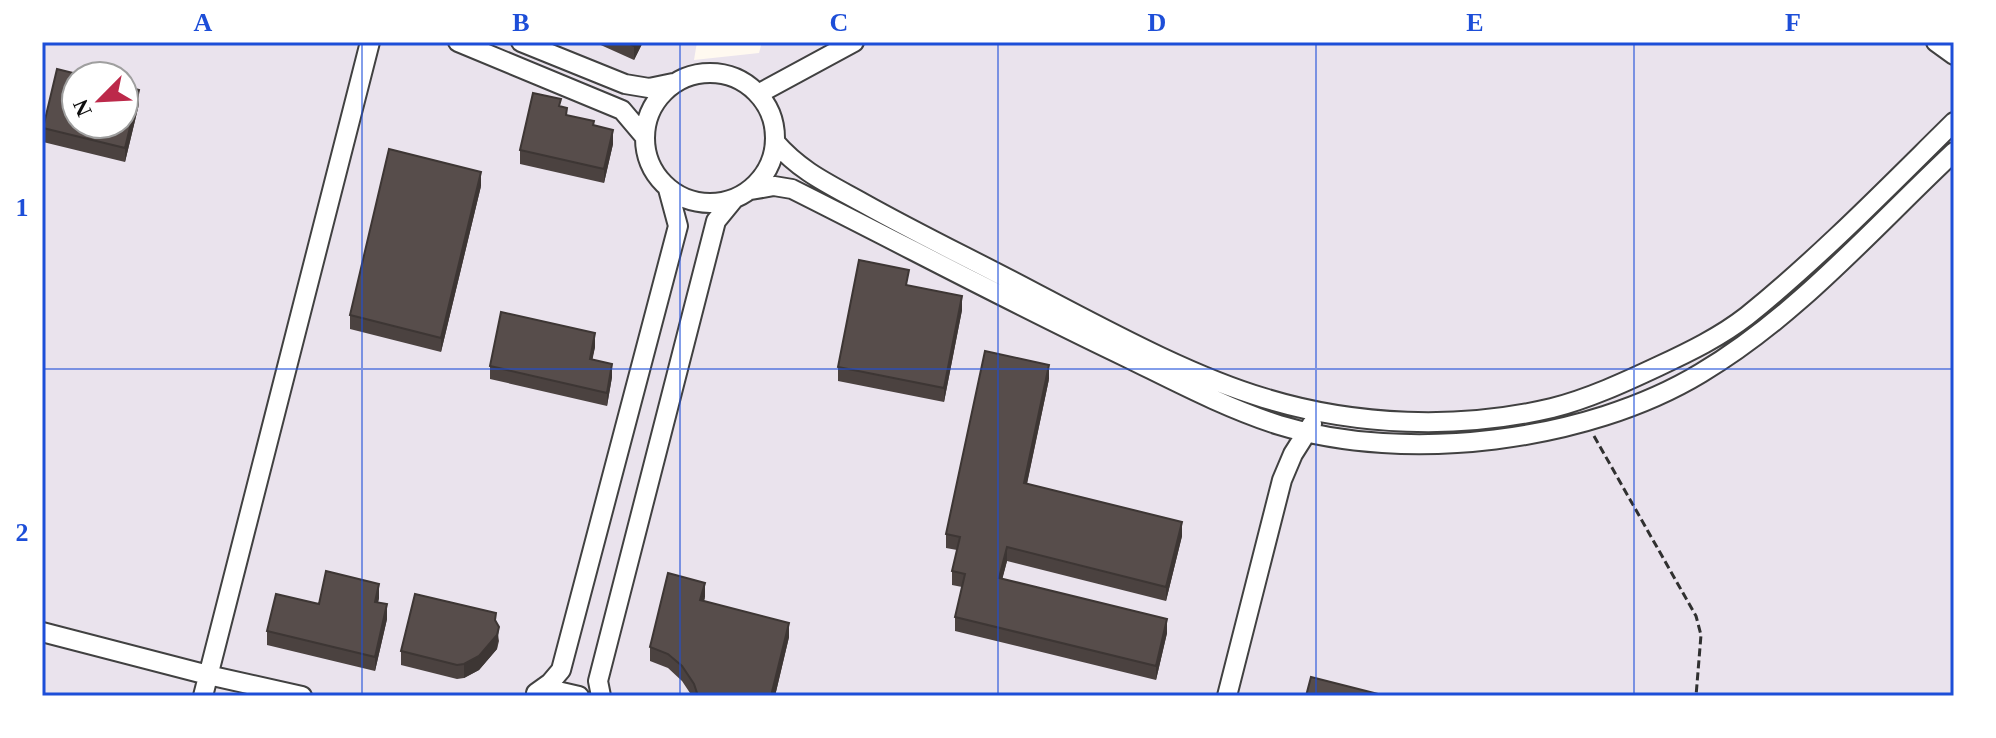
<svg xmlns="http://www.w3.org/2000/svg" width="1996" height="738" font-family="Georgia,serif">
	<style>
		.industrial { fill: #eae3ed; fill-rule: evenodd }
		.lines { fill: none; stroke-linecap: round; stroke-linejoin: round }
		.minor-casing { stroke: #414141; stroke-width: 22 }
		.path { stroke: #303030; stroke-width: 3; stroke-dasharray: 8 4; stroke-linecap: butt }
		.minor { stroke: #fff; stroke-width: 18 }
		.wall { fill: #4b4240 }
		.shaded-wall { fill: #3d3634 }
		.building { fill: #574d4b; stroke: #3d3634; stroke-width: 2 }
		.grid { fill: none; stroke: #1d4ed8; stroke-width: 2; stroke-opacity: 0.55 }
		.neatline { fill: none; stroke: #1d4ed8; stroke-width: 3 }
		.grid-label { font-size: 26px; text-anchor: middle; font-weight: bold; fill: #1d4ed8 }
	</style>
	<rect width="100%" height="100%" fill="#fff9f0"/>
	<path class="industrial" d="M42 42H697L694 60 759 53 762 42H1954V696H42ZM76 76H124V124H76Z"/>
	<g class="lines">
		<defs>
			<path id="minor" d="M458 42 622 110 644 136
				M521 42 625 84 649 88 673 83
				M1936 42 1954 55
				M645 138a65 65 0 1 1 130 0a65 65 0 1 1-130 0Z
				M758 94 854 42
				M775 142C801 172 829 184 863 203 920 235 979 263 1037 294 1106 330 1190 376 1264 398 1355 426 1459 430 1552 408 1588 399 1625 382 1659 366 1689 352 1720 337 1747 316 1820 257 1887 188 1954 122
				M751 190 774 186 792 189C904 245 1014 304 1128 358 1177 382 1226 408 1279 425 1406 464 1587 442 1701 373 1797 316 1873 228 1954 152
				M42 632 208 675 302 696
				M538 692 553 690 579 696
				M536 693 550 683 561 670 678 226 668 189
				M203 696 370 42
				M601 696 598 681 716 221 734 199
				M1227 696 1282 480 1293 454 1312 424"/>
		</defs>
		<use href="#minor" class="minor-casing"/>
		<path class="path" d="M1594 436 1696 616 1701 635 1696 696"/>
		<use href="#minor" class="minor"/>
	</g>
	<path class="wall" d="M594 42H643L634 60Z
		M139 104 125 162 43 142V128Z
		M561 107 567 115 594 126 613 144 604 183 520 164V150Z
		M481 186 441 352 350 329V315Z
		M908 285 962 310 944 402 838 381V367Z
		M595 347 592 359 612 377 607 406 490 379V366Z
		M1049 379 1027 484 1182 536 1166 601 1007 561 1002 579 1167 633 1156 680 955 631V617L962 587 952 585V571L957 550 946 548V534Z
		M705 597 704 601 789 637 775 696H692L682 681 668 668 650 661V647Z
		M379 598 378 602 387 619 375 671 267 645V631L319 604Z
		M496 622 499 641 497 649 479 670 464 678 457 679 401 665V651Z"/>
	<path class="shaded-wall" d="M636 42H643L634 60V46Z
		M139 90V104L125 162V148Z
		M613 130V144L604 183V169Z
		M481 172V186L441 352V338Z
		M962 296V310L944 402V388Z
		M595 333V347L590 372V359Z
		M612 364V377L607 406V393Z
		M1049 365V379L1024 497V483Z
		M1182 522V536L1166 601V587Z
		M1007 547V561L999 592V578Z
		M705 583V597L700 614V600Z
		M379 584V598L375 616V602Z
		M387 604V619L375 671V657Z
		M1167 619V633L1156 680V666Z
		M789 623V637L775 696H771Z
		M499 627 497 649 479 670 464 678V664Z"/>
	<path class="building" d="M626 42H636L634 46Z
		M57 69 85 76H76V124H124V86L139 90 125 148 43 128Z
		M533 93 561 99 559 106 567 108 566 115 594 121 593 125 613 130 604 169 520 150Z
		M389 149 481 172 441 338 350 315Z
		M859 260 909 270 906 285 962 296 944 388 838 367Z
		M501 312 595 333 590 359 612 364 607 393 490 366Z
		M985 351 1049 365 1024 483 1182 522 1166 587 1007 547 999 578 1167 619 1156 666 955 617 965 574 952 571 960 537 946 534Z
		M326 571 379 584 375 602 387 604 375 657 267 631 276 594 319 604Z
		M668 573 705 583 700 600 789 623 771 696H698L694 684 682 666 668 654 650 647Z
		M415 594 496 613 495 620 499 627 497 635 479 656 464 664 457 665 401 651Z
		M1311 677 1386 696H1306Z"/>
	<path class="grid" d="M362 42V696M680 42V696M998 42V696M1316 42V696M1634 42V696M42 369H1954"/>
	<rect width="1996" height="738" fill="none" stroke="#ffffff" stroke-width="88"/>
	<g transform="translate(100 100) rotate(246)"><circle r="38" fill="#ffffff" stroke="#9f9f9f" stroke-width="2"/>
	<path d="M0-6L14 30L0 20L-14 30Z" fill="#bc294a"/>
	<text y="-12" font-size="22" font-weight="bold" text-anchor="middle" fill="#0e0e0e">N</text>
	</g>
	<rect x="44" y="44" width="1908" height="650" class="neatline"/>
	<g class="grid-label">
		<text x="203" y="31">A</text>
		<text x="521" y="31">B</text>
		<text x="839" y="31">C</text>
		<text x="1157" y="31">D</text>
		<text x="1475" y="31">E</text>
		<text x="1793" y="31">F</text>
		<text x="22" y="216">1</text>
		<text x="22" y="541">2</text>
	</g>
</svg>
